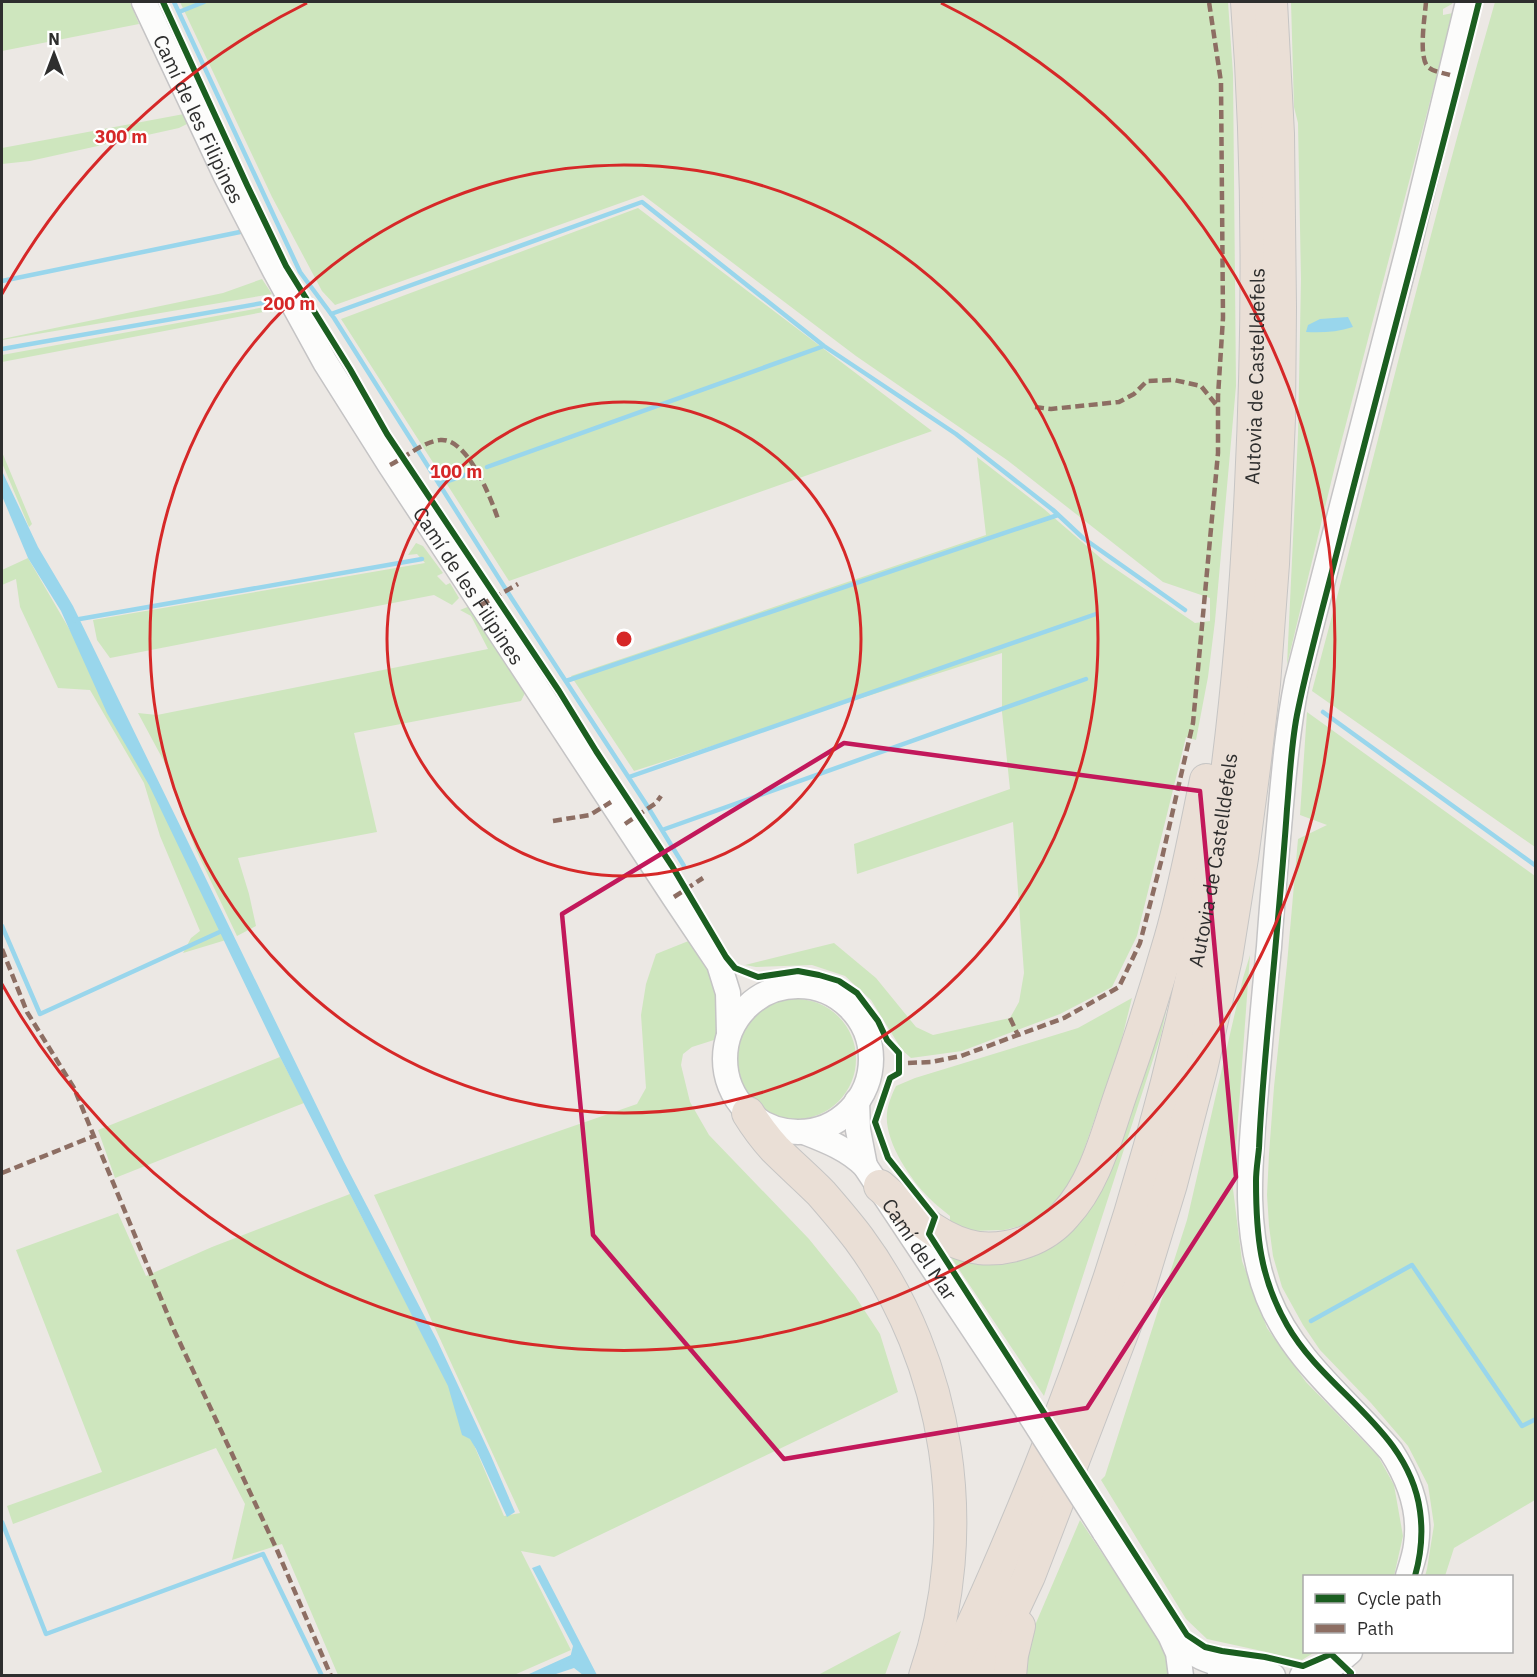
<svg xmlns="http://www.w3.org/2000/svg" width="1537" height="1677" font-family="'IBM Plex Sans',sans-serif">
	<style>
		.green { fill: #cee6be }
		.water { fill: #99d6ec }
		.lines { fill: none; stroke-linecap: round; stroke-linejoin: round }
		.stream { stroke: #99d6ec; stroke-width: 4.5 }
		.secondary-casing { stroke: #c5c4c5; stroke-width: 27 }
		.highway-casing { stroke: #c6c5c4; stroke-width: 34 }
		.secondary { stroke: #fcfcfb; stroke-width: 24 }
		.highway { stroke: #eadfd6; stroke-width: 32 }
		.secondary-bridge-casing { stroke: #c5c4c5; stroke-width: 27; stroke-linecap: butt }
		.secondary-bridge { stroke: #fcfcfb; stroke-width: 24 }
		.quiet { stroke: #8d6e63; stroke-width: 4.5; stroke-dasharray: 9 4.5; stroke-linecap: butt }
		.cycleway-casing { stroke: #fff; stroke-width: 10 }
		.cycleway { stroke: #1b5e20; stroke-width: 6 }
		.marked { fill: none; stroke: #c2185b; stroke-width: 4.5; stroke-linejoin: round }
		.ring { fill: none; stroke: #d62828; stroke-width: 3 }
		.labels { text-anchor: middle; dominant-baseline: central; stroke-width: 4.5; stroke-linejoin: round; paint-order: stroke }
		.street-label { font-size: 20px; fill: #2e2e2e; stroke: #fff }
		.centre { fill: #d62828; stroke: #fff; stroke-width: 3 }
		.ring-label { font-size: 18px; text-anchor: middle; font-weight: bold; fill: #d62828; stroke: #fff; stroke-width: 4.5; stroke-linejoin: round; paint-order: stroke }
	</style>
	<rect width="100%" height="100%" fill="#ece8e4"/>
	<path class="green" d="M2 2H130L139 24 2 51Z
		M180 2H1228L1233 74 1236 386 1215 621 1208 677 1196 740 1186 737 1137 936 1112 987 1060 1014 962 1051 911 1058 902 1050 871 1000 845 976 812 965 756 967 745 965 834 943 876 978 916 1027 933 1035 1010 1018 1019 1002 1024 973 1013 822 857 874 854 844 1010 789 1002 712V653L634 771 571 676 986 535 977 457 1044 509 1104 561 1195 623 1210 621V598L1163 582 1007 460 856 356 643 195 335 305 322 291 272 197Z
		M1291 2H1453L1452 4 1443 9V15L1453 13 1335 466 1287 665 1298 434 1301 279 1298 123 1294 107Z
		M1495 2H1536L1535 847 1312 691C1374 462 1429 230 1495 2Z
		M184 114 189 123 179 128 30 161 2 164V148Z
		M638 208 932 431 509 581 341 319Z
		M262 279 272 294 2 340V339L223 293Z
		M276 305 279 310 270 313 269 311 2 362V355Z
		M2 452 32 524 29 527 2 463Z
		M416 543 423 546 443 573 437 576 446 585 450 583 459 598 452 605 434 595 110 658 97 640 93 620 425 563 417 554 408 555Z
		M28 558 107 694 226 940 183 953 191 938 200 931 160 836 144 783 90 690 58 688 20 607 16 579 2 585V570Z
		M470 606 526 691 521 701 354 733 377 832 238 858 249 894 256 926 237 936 195 848 167 767 138 713 157 715 488 649 471 616 460 610Z
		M1307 712 1535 876V1500L1454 1548 1445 1576H1425L1427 1569 1434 1525 1428 1485 1408 1446 1371 1403 1320 1350 1303 1325 1282 1287 1273 1256 1269 1226 1267 1195 1269 1154 1274 1087 1287 964 1298 839 1327 825 1300 815Z
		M1195 877 1161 1035 1044 1396 946 1250 1056 1237Z
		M691 940C699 953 710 966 716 980 721 992 720 1029 714 1040L692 1047 683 1054 681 1065 690 1102 709 1135 809 1239 855 1296 880 1334 898 1392 554 1557 521 1551 571 1650 514 1675H338L282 1544 232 1560 245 1504 216 1448 13 1524 7 1506 102 1472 16 1250 118 1213 146 1276 212 1247 350 1194 449 1386 504 1516 520 1513 374 1195 637 1104 646 1088 641 1015 646 984 656 954Z
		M1250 955 1233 1189 1242 1261 1267 1328 1306 1382 1378 1456 1394 1485 1403 1536 1394 1576H1304V1652H1315L1302 1660 1207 1639 1186 1619 1101 1480 1105 1476 1187 1220 1243 978Z
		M1132 998 1120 1046 1069 1193 1037 1222 1004 1230 971 1231 950 1226V1216C943 1210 936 1205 929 1198 910 1179 884 1141 887 1113 888 1104 892 1094 896 1086L915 1078 1078 1028Z
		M736 1059a60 60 0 1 1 120 0a60 60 0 1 1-120 0Z
		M280 1057 304 1103 115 1178 98 1130Z
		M1080 1520 1165 1648 1170 1675 1025 1676 1027 1644Z
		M901 1631 885 1675H818Z"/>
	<path class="water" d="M1348 317 1353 327C1337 332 1322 333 1306 332L1308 325 1320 319Z
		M2 471 38 547 73 606 344 1162 437 1340 491 1456 515 1512 507 1517 476 1449 470 1439 462 1435 448 1386 280 1057 149 785 107 713 61 611 28 558 2 496Z
		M540 1565 597 1675H583L574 1668 553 1675H530L570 1658 573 1646 532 1568Z"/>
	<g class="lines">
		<path class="stream" d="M174 2 300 272 334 318 512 599 646 804 684 866
			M179 12 204 2
			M2 281 240 232
			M331 314 642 202 824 346 956 434 1053 510 1083 538 1185 610
			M2 349 274 301
			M487 467 824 346
			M439 484 465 475
			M74 620 422 559
			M566 681 1058 515
			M1323 712 1536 866
			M629 777 1096 614
			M662 830 1086 679
			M2 926 40 1014 224 930
			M1311 1321 1412 1265 1522 1426 1536 1419
			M2 1522 46 1634 263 1554 322 1676
			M530 1676 574 1656"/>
		<defs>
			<g id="secondary">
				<path id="s1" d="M144 2 225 174 275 271 325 362 390 465 674 897 719 964 728 993 729 1033"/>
				<circle cx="798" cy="1059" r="73"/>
				<path d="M857 1101 858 1130 865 1166"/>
				<path id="s2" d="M804 1132C827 1141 848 1149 865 1166L1018 1396"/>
				<path d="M1104 1531 1170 1635 1178 1653 1181 1676"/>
				<path d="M1408 1576C1411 1566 1415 1555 1416 1545 1421 1512 1409 1479 1391 1451 1348 1401 1293 1360 1268 1297 1242 1231 1250 1160 1256 1091 1260 1043 1264 995 1269 947 1272 903 1276 860 1280 816 1284 771 1288 726 1297 681L1409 246 1468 2"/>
				<path d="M1172 1637C1193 1656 1208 1662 1236 1668"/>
				<path d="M1220 1672C1238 1666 1257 1667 1273 1676"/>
				<path d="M1302 1676C1325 1671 1333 1667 1350 1652"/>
			</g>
			<g id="highway">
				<path d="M748 1113C756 1126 765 1138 775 1149 790 1164 806 1178 821 1193 834 1208 847 1223 859 1239 950 1362 975 1531 925 1676"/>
				<path d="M880 1186C908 1210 940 1243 979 1248 1010 1251 1045 1239 1065 1215 1095 1183 1106 1137 1120 1096 1138 1045 1155 992 1170 940 1185 888 1195 833 1206 780"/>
				<path id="s3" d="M948 1676C982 1609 1011 1539 1039 1470 1107 1302 1161 1127 1198 949 1229 797 1244 641 1251 486 1259 325 1259 162 1247 2"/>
				<path d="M982 1676 1029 1576 1139 1289 1171 1184 1201 1069 1226 958 1242 858 1254 768 1264 684 1273 564 1279 418 1280 307 1278 134 1271 2"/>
				<path d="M1010 1676 1012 1655 1019 1626"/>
			</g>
		</defs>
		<use href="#secondary" class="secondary-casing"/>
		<use href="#highway" class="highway-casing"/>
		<use href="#secondary" class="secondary"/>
		<use href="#highway" class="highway"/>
		<defs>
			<path id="secondary-bridge" d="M1018 1396 1104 1531"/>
		</defs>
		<use href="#secondary-bridge" class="secondary-bridge-casing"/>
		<use href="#secondary-bridge" class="secondary-bridge"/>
		<path class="quiet" d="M1426 2C1425 16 1418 57 1428 67 1434 72 1443 73 1450 75
			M1035 407 1051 409 1119 402 1134 394 1147 381 1174 380 1201 386 1218 407
			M390 465C404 458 425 441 440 440 467 437 491 498 498 519
			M481 605 518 584
			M553 821 590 815 611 802
			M625 824 656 803 661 796
			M674 897 703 878
			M2 949 27 1012 74 1088 174 1330 277 1550 331 1676
			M1010 1018 1018 1035
			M908 1063 931 1062 961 1056 1064 1018 1119 987 1140 943 1162 858 1193 723 1218 453V396L1223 318 1221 82 1209 2
			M2 1173 94 1136"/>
		<defs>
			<path id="cycleway" d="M163 2 247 185 286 266 350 369 387 434 559 691 596 751 672 866 726 957 735 968 758 977 798 971 819 975 839 981 857 993 878 1021 887 1040 899 1053V1073L890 1078 875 1122 888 1158 935 1217 929 1234 1187 1635 1205 1647 1222 1651 1265 1657 1303 1666 1331 1654 1351 1673 1349 1676
				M1415 1576C1421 1555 1423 1533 1420 1511 1409 1429 1325 1392 1287 1325 1260 1278 1256 1235 1256 1181 1256 1170 1258 1159 1259 1148 1262 1079 1270 1010 1276 941 1280 897 1284 853 1287 809 1290 776 1291 742 1298 710 1311 647 1329 586 1344 524 1388 350 1436 176 1479 2"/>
		</defs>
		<use href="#cycleway" class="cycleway-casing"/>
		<use href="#cycleway" class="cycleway"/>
	</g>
	<path class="marked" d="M844 743 1200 791 1236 1177 1087 1408 784 1459 593 1235 562 914Z"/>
	<g class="ring">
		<circle cx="624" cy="639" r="237"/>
		<circle cx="624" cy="639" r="474"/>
		<path d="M2 294A711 711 0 0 1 307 3M941 3A711 711 0 1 1 2 984"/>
	</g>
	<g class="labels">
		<g class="street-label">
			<text stroke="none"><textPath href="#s1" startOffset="129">Camí de les Filipines</textPath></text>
			<text stroke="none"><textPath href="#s3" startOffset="1347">Autovia de Castelldefels</textPath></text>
			<text stroke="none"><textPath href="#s1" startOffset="669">Camí de les Filipines</textPath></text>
			<text stroke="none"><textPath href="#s3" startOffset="861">Autovia de Castelldefels</textPath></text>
			<text stroke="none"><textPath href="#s2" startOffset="170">Camí del Mar</textPath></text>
		</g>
	</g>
	<circle cx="624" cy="639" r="9" class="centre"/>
	<g class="ring-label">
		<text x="121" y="143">300 m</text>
		<text x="289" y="310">200 m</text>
		<text x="456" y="478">100 m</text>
	</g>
	<rect width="1537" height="1677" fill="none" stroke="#2e2e2e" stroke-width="6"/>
	<rect x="1303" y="1575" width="210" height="78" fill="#ffffff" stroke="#ababab" stroke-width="1.5"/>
	<rect x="1315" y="1594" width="30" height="9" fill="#1b5e20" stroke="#ababab" stroke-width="1.5"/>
	<text x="1357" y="1605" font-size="18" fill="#2e2e2e">Cycle path</text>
	<rect x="1315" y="1624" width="30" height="9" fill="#8d6e63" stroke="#ababab" stroke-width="1.5"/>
	<text x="1357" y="1635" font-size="18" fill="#2e2e2e">Path</text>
	<g transform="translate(54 54)" stroke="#ffffff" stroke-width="4.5" paint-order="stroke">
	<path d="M0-4.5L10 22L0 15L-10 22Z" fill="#2e2e2e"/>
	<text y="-9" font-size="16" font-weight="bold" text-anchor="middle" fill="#2e2e2e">N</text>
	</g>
</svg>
